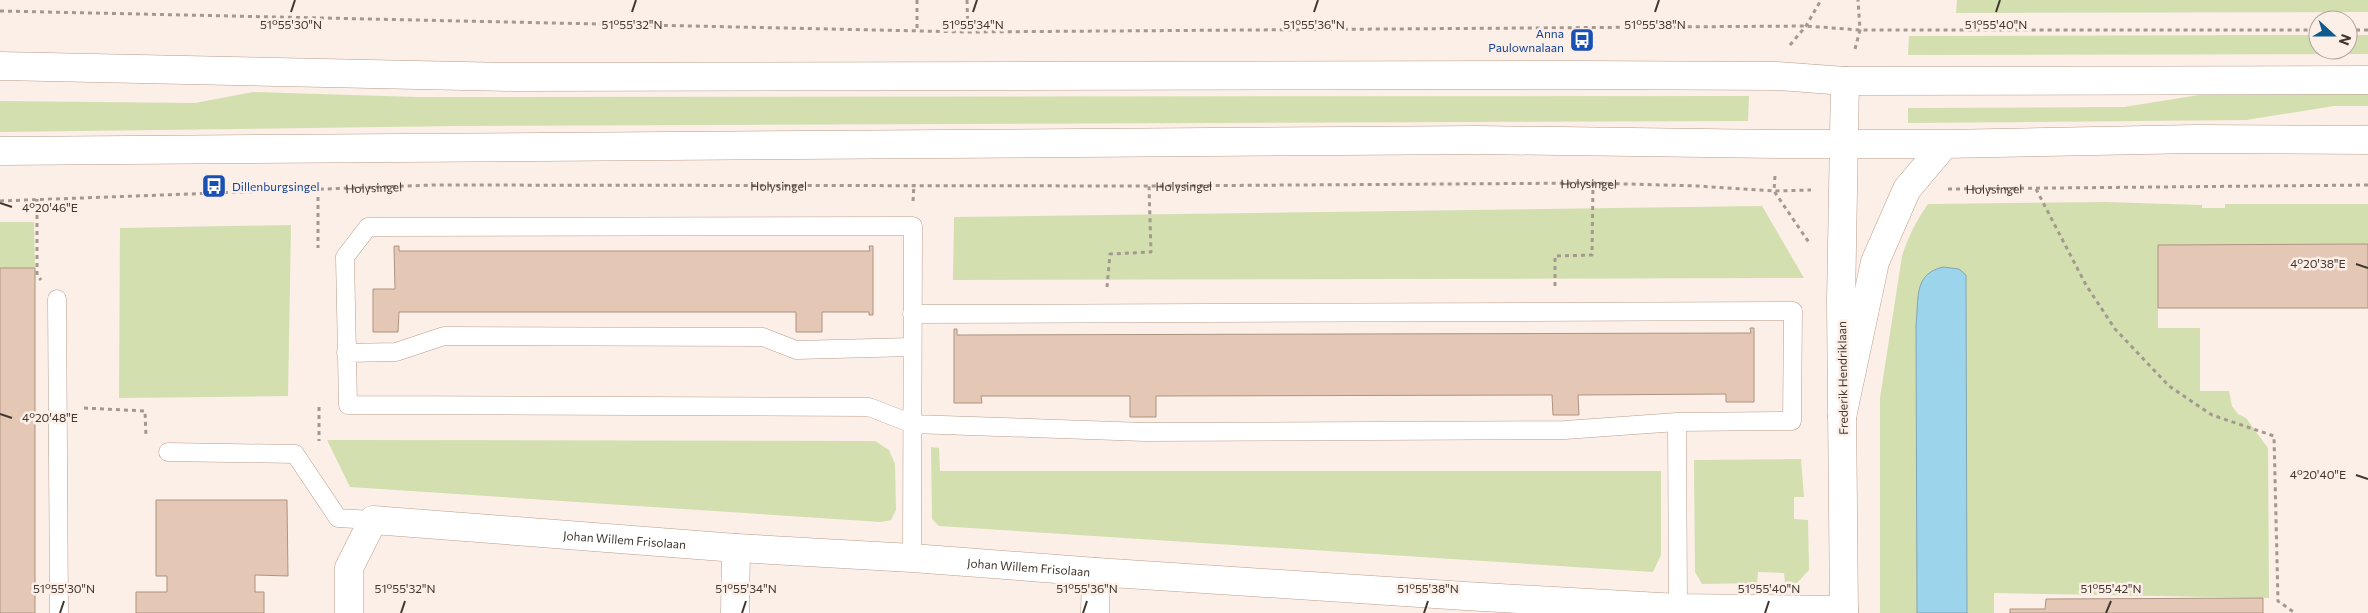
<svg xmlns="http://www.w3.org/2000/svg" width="2368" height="613" font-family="Commissioner,sans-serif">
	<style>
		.green { fill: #d3dfaf }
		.water { fill: #9cd4ec; stroke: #81a5b3 }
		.building { fill: #e4c8b5; stroke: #ae9381 }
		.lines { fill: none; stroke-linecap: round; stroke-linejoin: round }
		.lane-casing { stroke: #b99d8c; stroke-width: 19 }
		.street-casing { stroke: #b99d8c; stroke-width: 29 }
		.secondary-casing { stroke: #b99d8c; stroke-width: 29 }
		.path { stroke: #a49991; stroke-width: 3; stroke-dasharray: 4 4; stroke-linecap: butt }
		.lane { stroke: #fff; stroke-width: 18 }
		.street { stroke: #fff; stroke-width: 28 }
		.secondary { stroke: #fff; stroke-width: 28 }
		.ticks { fill: none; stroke: #42372f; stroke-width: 2 }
		.labels { text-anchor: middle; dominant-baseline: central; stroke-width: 5; stroke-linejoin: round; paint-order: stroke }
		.transit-label { font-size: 12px; fill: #164399; stroke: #fbefe8; text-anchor: end }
		.street-label { font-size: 12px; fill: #42372f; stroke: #fbefe8 }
		.ticks-label { font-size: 12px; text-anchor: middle; fill: #42372f; stroke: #fbefe8; stroke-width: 5; stroke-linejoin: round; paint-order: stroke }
	</style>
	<rect width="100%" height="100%" fill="#fbefe8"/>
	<path class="green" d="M1957 0H2368V12L1956 13Z
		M2318 35V50H2348V35H2368V54L1908 55 1909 36Z
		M253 92 417 97 1749 96 1748 121 458 126 0 132V101L195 103Z
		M2368 92V106H2334L2246 120 1908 123V108L2124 107 2205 94Z
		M2105 202 2202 205V208H2225V204H2368V244L2158 245V328H2200V391H2229L2232 406 2238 414 2246 418 2268 448 2269 598 1994 593V613H1967L1966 275 1916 325 1917 613H1880V398L1902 256C1908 237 1916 221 1928 204Z
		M1762 206 1804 278 953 280 954 217Z
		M0 222H34L35 268H0Z
		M291 225 288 396 119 398 120 228Z
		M327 440 875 441 889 450 895 464 896 510 891 520 881 522 350 487Z
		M931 447 939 448 940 471H1661V555L1653 572 939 526 932 519Z
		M1801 459 1804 497H1794V519L1808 520 1809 570 1797 583H1785L1784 573 1758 572 1757 583 1702 584 1695 572 1694 460Z"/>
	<path class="water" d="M1943 267 1959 269 1966 275 1967 613H1917L1916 325C1919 299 1913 274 1943 267Z"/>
	<path class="building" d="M2368 244V308H2158V245Z
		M394 246H399V251H870L869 246H873V315H869V312H822V332H796V312H399L398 332H373V289H395Z
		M0 268H35V613H0Z
		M1750 328H1754V402H1726V394L1578 395 1579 415H1553L1552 395 1156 396V417H1130V396H981L982 403H954V329H957V335L1751 333Z
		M156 500H287L288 576 255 575V592H264V613H136V592H167V576H156Z
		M2263 598V613H2010V609H2045L2046 599Z"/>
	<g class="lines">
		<defs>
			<path id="lane" d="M57 299 59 613
				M346 353 396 352 444 336 763 337 796 350 912 347
				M1677 422 1678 608
				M168 452 295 454 338 518 373 520
				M912 558C913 447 912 337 913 226L368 227 345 257 348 405 869 407 913 424 1145 432 1565 430 1677 422 1792 421 1793 311 912 314"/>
			<g id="street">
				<path id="s3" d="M349 613V568L373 520 736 548 912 558 1096 572 1465 596 1678 608 1844 610"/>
				<path d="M735 613 736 548"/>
				<path d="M1095 613 1096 572"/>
				<path d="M1844 613 1841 302 1845 81"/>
			</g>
			<path id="secondary" d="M0 66 515 77 1581 75 1777 76 1845 81 2368 80
				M0 151 1478 140 1776 144H1945L2196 139 2368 140
				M1842 417 1875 262 1907 189 1945 144"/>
		</defs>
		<use href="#lane" class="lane-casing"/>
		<use href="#street" class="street-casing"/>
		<use href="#secondary" class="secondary-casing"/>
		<g class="path">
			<path d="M917 0V31"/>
			<path d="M967 0 968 32"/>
			<path d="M0 11 968 32 1806 26 1860 30H2318"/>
			<path d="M2348 30H2368"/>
			<path d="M1790 45 1806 26 1821 0"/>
			<path d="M1855 49 1860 30 1858 0"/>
			<path d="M1775 176 1774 191 1810 244"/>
			<path d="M318 189V248"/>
			<path id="s1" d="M1948 189 2368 185"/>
			<path d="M2036 189 2086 285 2115 329 2169 386 2212 415 2274 436 2278 601 2295 613"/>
			<path d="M37 199V275L41 280"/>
			<path id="s2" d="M0 201 433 185 1149 186 1593 183 1698 186 1774 191 1811 190"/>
			<path d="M913 201 914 184"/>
			<path d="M1555 286V256L1592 255 1593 183"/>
			<path d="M1107 287 1110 254 1151 252 1149 186"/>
			<path d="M319 407V441"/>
			<path d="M84 408 145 411 146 436 147 437"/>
		</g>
		<use href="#lane" class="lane"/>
		<use href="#street" class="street"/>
		<use href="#secondary" class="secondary"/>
	</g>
	<path class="ticks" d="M291 12 295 0M632 12 636 0M973 12 977 0M1314 12 1318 0M1655 12 1659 0M1996 12 2000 0M0 203 12 207M2356 264 2368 268M0 414 12 418M2356 475 2368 479M60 613 64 601M401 613 405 601M742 613 746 601M1083 613 1087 601M1424 613 1428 601M1765 613 1769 601M2106 613 2111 601"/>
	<defs>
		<symbol id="bus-square" viewBox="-11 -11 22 22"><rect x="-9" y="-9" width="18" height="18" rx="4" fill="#1a4fb4" stroke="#fbefe8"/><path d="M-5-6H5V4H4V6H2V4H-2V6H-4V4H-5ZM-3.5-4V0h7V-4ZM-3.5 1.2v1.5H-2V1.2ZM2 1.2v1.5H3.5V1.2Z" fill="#fff"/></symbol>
	</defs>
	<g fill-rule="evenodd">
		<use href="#bus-square" x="1568" y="26" width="28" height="28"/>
		<use href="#bus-square" x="200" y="172" width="28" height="28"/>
	</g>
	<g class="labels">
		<g class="transit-label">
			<text x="1564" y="33">Anna<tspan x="1564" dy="14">Paulownalaan</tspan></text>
			<text x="232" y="186" text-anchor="start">Dillenburgsingel</text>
		</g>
		<g class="street-label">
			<text stroke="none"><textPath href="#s2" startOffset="1589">Holysingel</textPath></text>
			<text stroke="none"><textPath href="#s2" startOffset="779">Holysingel</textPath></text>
			<text stroke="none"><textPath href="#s2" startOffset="1184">Holysingel</textPath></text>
			<text stroke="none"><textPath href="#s2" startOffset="374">Holysingel</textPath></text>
			<text stroke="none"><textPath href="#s1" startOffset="46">Holysingel</textPath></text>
			<text transform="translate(1842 378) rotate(-91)">Frederik Hendriklaan</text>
			<text stroke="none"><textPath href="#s3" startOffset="351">Johan Willem Frisolaan</textPath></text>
			<text stroke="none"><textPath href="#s3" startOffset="756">Johan Willem Frisolaan</textPath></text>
		</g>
	</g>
	<g class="ticks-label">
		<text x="291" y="29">51°55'30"N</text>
		<text x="632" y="29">51°55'32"N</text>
		<text x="973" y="29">51°55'34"N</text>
		<text x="1314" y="29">51°55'36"N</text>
		<text x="1655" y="29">51°55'38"N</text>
		<text x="1996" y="29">51°55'40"N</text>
		<text x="50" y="212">4°20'46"E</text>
		<text x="2318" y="268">4°20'38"E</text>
		<text x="50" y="422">4°20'48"E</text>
		<text x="2318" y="479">4°20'40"E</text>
		<text x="64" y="593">51°55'30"N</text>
		<text x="405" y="593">51°55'32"N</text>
		<text x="746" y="593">51°55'34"N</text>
		<text x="1087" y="593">51°55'36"N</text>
		<text x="1428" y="593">51°55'38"N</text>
		<text x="1769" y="593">51°55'40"N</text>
		<text x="2111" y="593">51°55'42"N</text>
	</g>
	<g transform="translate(2333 35) rotate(111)"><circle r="24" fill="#fbefe8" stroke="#b1a59e"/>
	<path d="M0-4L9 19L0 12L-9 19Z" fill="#0d5a8d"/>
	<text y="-8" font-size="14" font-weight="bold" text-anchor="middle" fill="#42372f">N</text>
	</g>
</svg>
